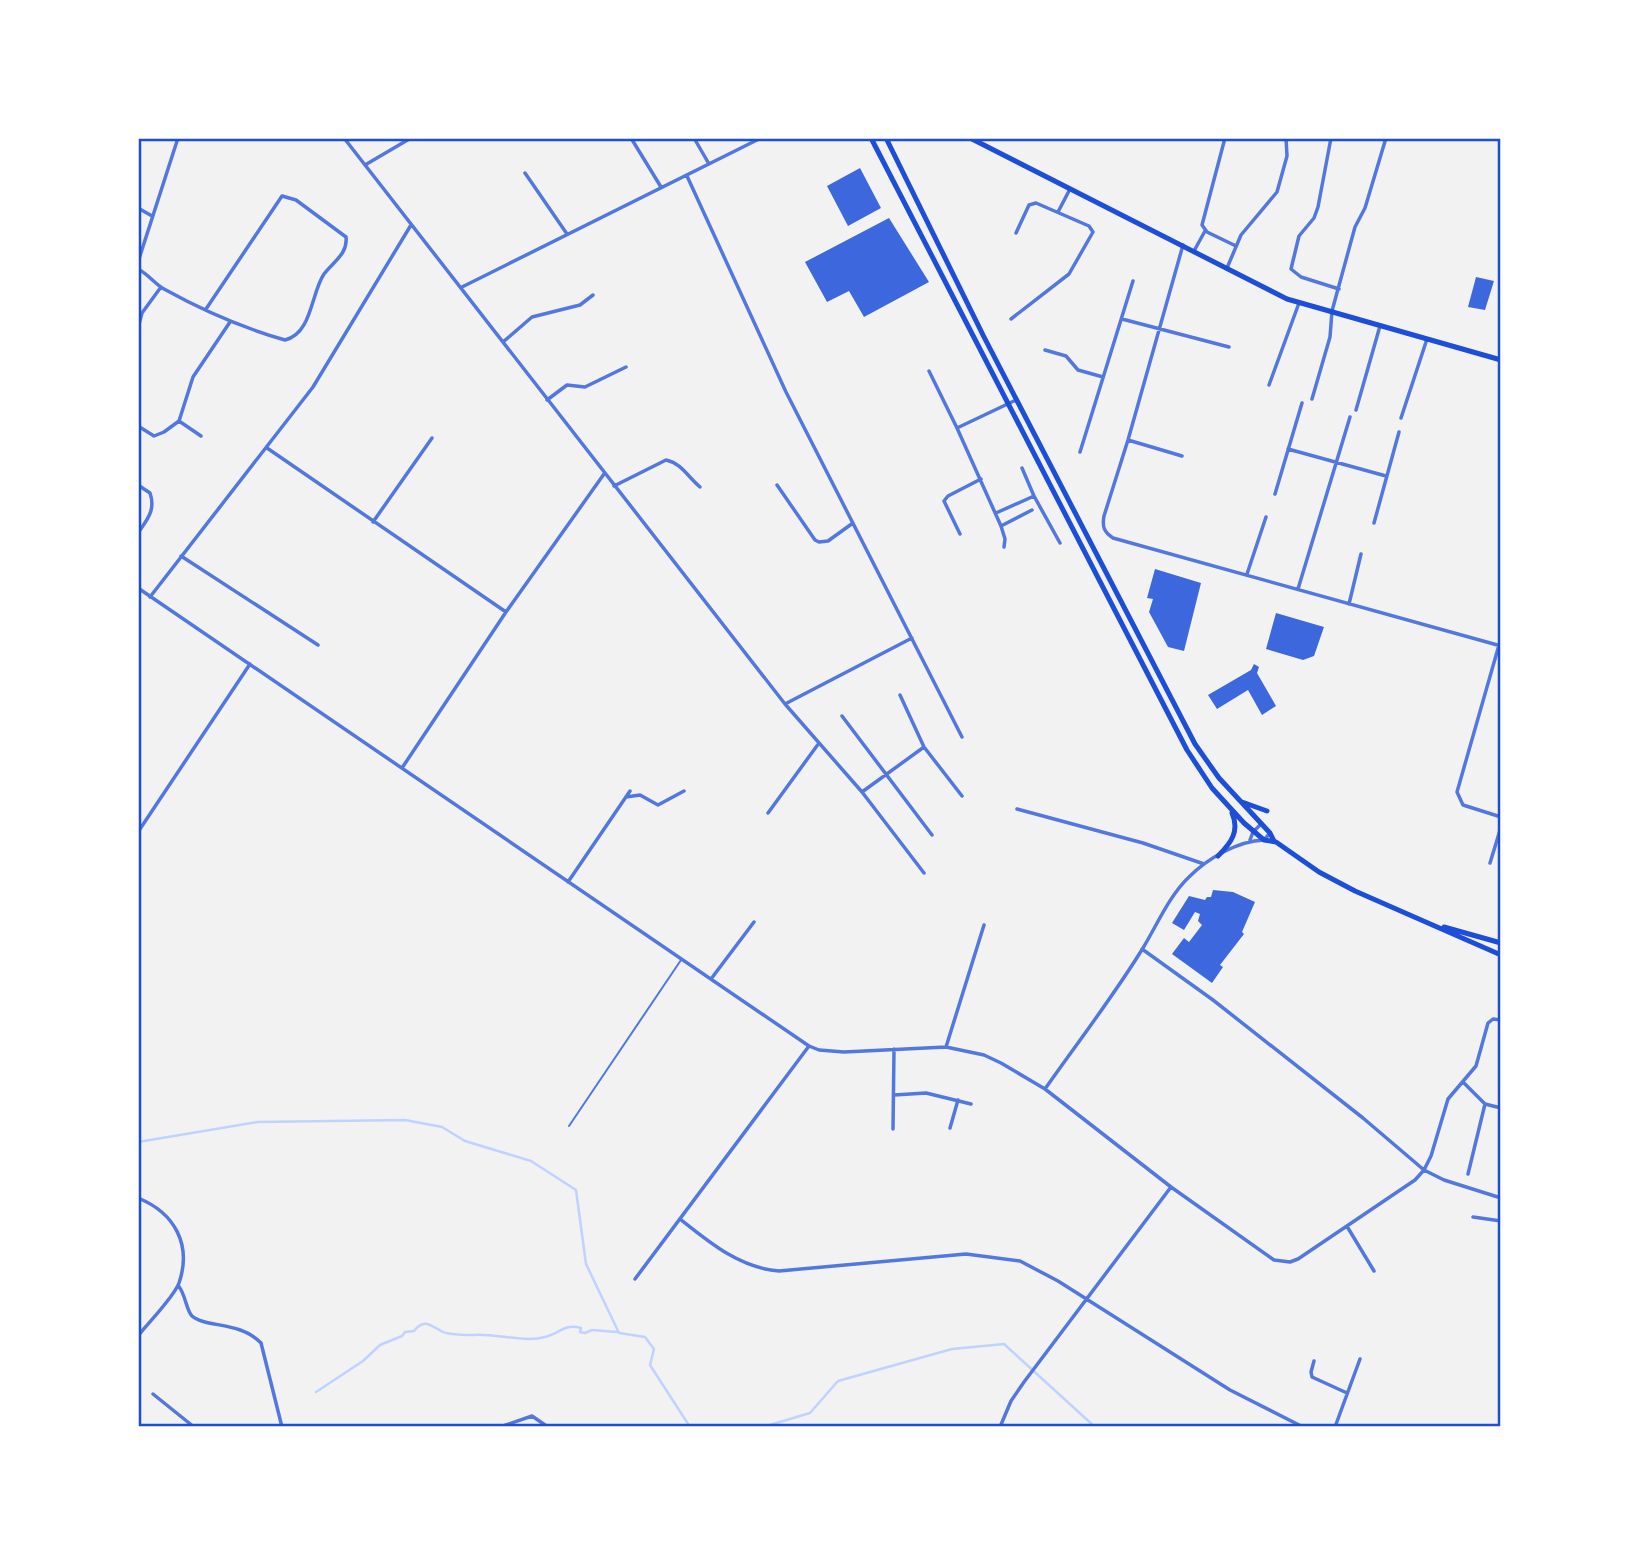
<svg xmlns="http://www.w3.org/2000/svg" width="1639" height="1565" font-family="Karla,sans-serif">
	<style>
		.lines { fill: none; stroke-linecap: round; stroke-linejoin: round }
		.stream { stroke: #bfd3fe; stroke-width: 2.5 }
		.building { fill: #3d67dc }
		.service { stroke: #5277de; stroke-width: 2 }
		.minor { stroke: #5277de; stroke-width: 3.5 }
		.secondary { stroke: #1d4ed8; stroke-width: 5 }
		.primary { stroke: #1d4ed8; stroke-width: 5 }
		.neatline { fill: none; stroke: #1d4ed8; stroke-width: 2.5 }
	</style>
	<rect width="100%" height="100%" fill="#f2f2f2"/>
	<g class="lines">
		<path class="stream" d="M138 1142 258 1122 405 1120 442 1127 465 1141 531 1161 576 1190 586 1264 619 1333 645 1337 654 1349 650 1365 690 1427
			M316 1392 363 1361 380 1345 402 1336 405 1332 414 1331C424 1318 430 1325 441 1331 447 1335 466 1335 473 1335 495 1333 524 1343 545 1337 559 1334 565 1323 581 1328L580 1332 585 1333 592 1330 617 1332
			M763 1427 810 1413 838 1381 952 1349 1004 1344 1095 1427"/>
	</g>
	<path class="building" d="M860 168 881 208 848 226 827 186Z
		M889 218 929 282 864 317 849 291 827 302 805 262Z
		M1476 277 1494 281 1485 310 1468 307Z
		M1155 569 1201 583 1184 651 1168 647 1149 612 1153 599 1147 598Z
		M1276 613 1324 627 1314 656 1303 660 1266 649Z
		M1254 664 1259 667 1257 673 1276 706 1262 715 1248 690 1217 709 1208 695 1251 670Z
		M1213 890 1233 892 1255 902 1242 932 1244 934 1220 965 1223 967 1212 983 1172 954 1184 938 1189 942 1202 925 1198 921 1200 914 1195 912 1184 930 1172 923 1189 896 1205 900 1207 897H1211Z"/>
	<g class="lines">
		<path class="service" d="M569 1126 681 960"/>
		<path class="minor" d="M344 138 785 704 862 792 924 873
			M631 138 661 187
			M694 138 709 164
			M1225 138 1202 225 1207 232 1236 246
			M1331 138 1318 207 1314 218 1299 236 1291 269 1301 277 1339 289
			M365 165 411 138
			M525 173 567 234
			M687 176 786 392 962 737
			M138 208 152 216
			M1058 212 1070 189
			M1183 245 1128 440 1104 516C1102 527 1104 532 1113 538L1501 646
			M1194 251 1205 231
			M138 262 178 138
			M1227 268 1241 235 1277 192 1287 156 1286 138
			M138 269C148 274 155 284 164 289 202 310 243 328 285 340 312 334 311 293 324 274 333 262 348 254 346 237L296 200 282 196 206 309
			M462 287 761 138
			M1011 319 1069 274 1093 232 1089 226 1036 203 1029 205 1016 233
			M1122 319 1229 347
			M138 328 142 313 161 287
			M503 342 532 317 580 305 593 295
			M1045 350 1066 356 1078 370 1103 377
			M929 371 957 428
			M1269 385 1299 303
			M1312 399 1330 337 1332 311 1355 227 1365 208 1386 138
			M547 400 567 385 585 387 626 367
			M1356 410 1380 326
			M1401 418 1427 339
			M179 421 201 436
			M138 426 154 436 164 432 179 421 193 377 230 322
			M1128 440 1182 456
			M267 448 506 612
			M1288 449 1386 476
			M1080 452 1133 281
			M1022 468 1034 496
			M138 485 150 493C156 510 147 520 138 533
			M777 485 815 540 819 542 828 541 853 523
			M614 486 666 460C681 463 688 477 700 487
			M1275 494 1302 403
			M996 513 1034 496 1060 543
			M373 522 432 438
			M1374 523 1399 432
			M1001 526 1032 510
			M960 534 944 501 948 496 981 479
			M1004 547 1005 539 1001 526 957 428 1016 400
			M181 556 318 645
			M1247 574 1266 517
			M138 588 809 1046 819 1050 844 1052 946 1047 984 1055 1001 1063 1045 1089 1171 1187 1274 1260 1290 1262 1298 1259 1415 1180 1424 1170 1431 1156 1448 1099 1476 1066 1488 1023 1493 1019 1501 1020
			M1298 589 1350 417
			M150 597 313 387 411 225
			M1349 604 1361 554
			M1499 645 1457 792 1463 805 1501 817
			M900 695 924 747 962 796
			M785 704 912 638
			M842 716 932 835
			M402 768 506 612 604 474
			M862 792 924 747
			M626 797 640 795 658 805 684 791
			M1017 809 1143 843 1204 864
			M768 813 819 743
			M138 832 250 664
			M1250 840 1253 832 1261 824
			M1490 863 1501 827
			M568 882 630 791
			M1142 949 1213 1000 1363 1118 1424 1170 1444 1180 1501 1198
			M711 979 754 922
			M946 1047 984 925
			M1463 1082 1485 1104 1501 1108
			M1045 1089C1078 1042 1113 997 1143 948 1157 925 1169 896 1189 877 1208 858 1238 841 1264 840L1270 833
			M894 1095 926 1093 971 1104
			M950 1128 958 1100
			M893 1129 894 1049
			M1468 1174 1485 1104
			M138 1198C175 1213 192 1245 179 1283 174 1297 148 1323 138 1336
			M1473 1217 1501 1221
			M680 1219C710 1243 740 1268 779 1271L966 1254 1020 1261 1058 1281 1230 1390 1303 1427
			M1348 1228 1374 1271
			M635 1279 809 1046
			M178 1285C186 1295 186 1310 192 1316 206 1328 240 1321 261 1343L282 1427
			M1314 1361 1311 1372 1312 1377 1347 1393
			M153 1394 194 1427
			M500 1427 532 1416 548 1427
			M1000 1427 1011 1401 1024 1382 1171 1187
			M1335 1427 1360 1359"/>
		<path class="secondary" d="M970 138 1287 299 1501 360"/>
		<path class="primary" d="M871 138 1187 750 1212 788 1244 823 1264 840 1276 842 1319 872 1355 891 1501 955
			M886 138 984 337 1195 744 1219 778 1270 833 1274 841
			M1242 802 1267 811
			M1218 856C1231 843 1240 831 1232 813
			M1444 927 1501 943"/>
	</g>
	<rect width="1639" height="1565" fill="none" stroke="#ffffff" stroke-width="280"/>
	<rect x="140" y="140" width="1359" height="1285" class="neatline"/>
</svg>
